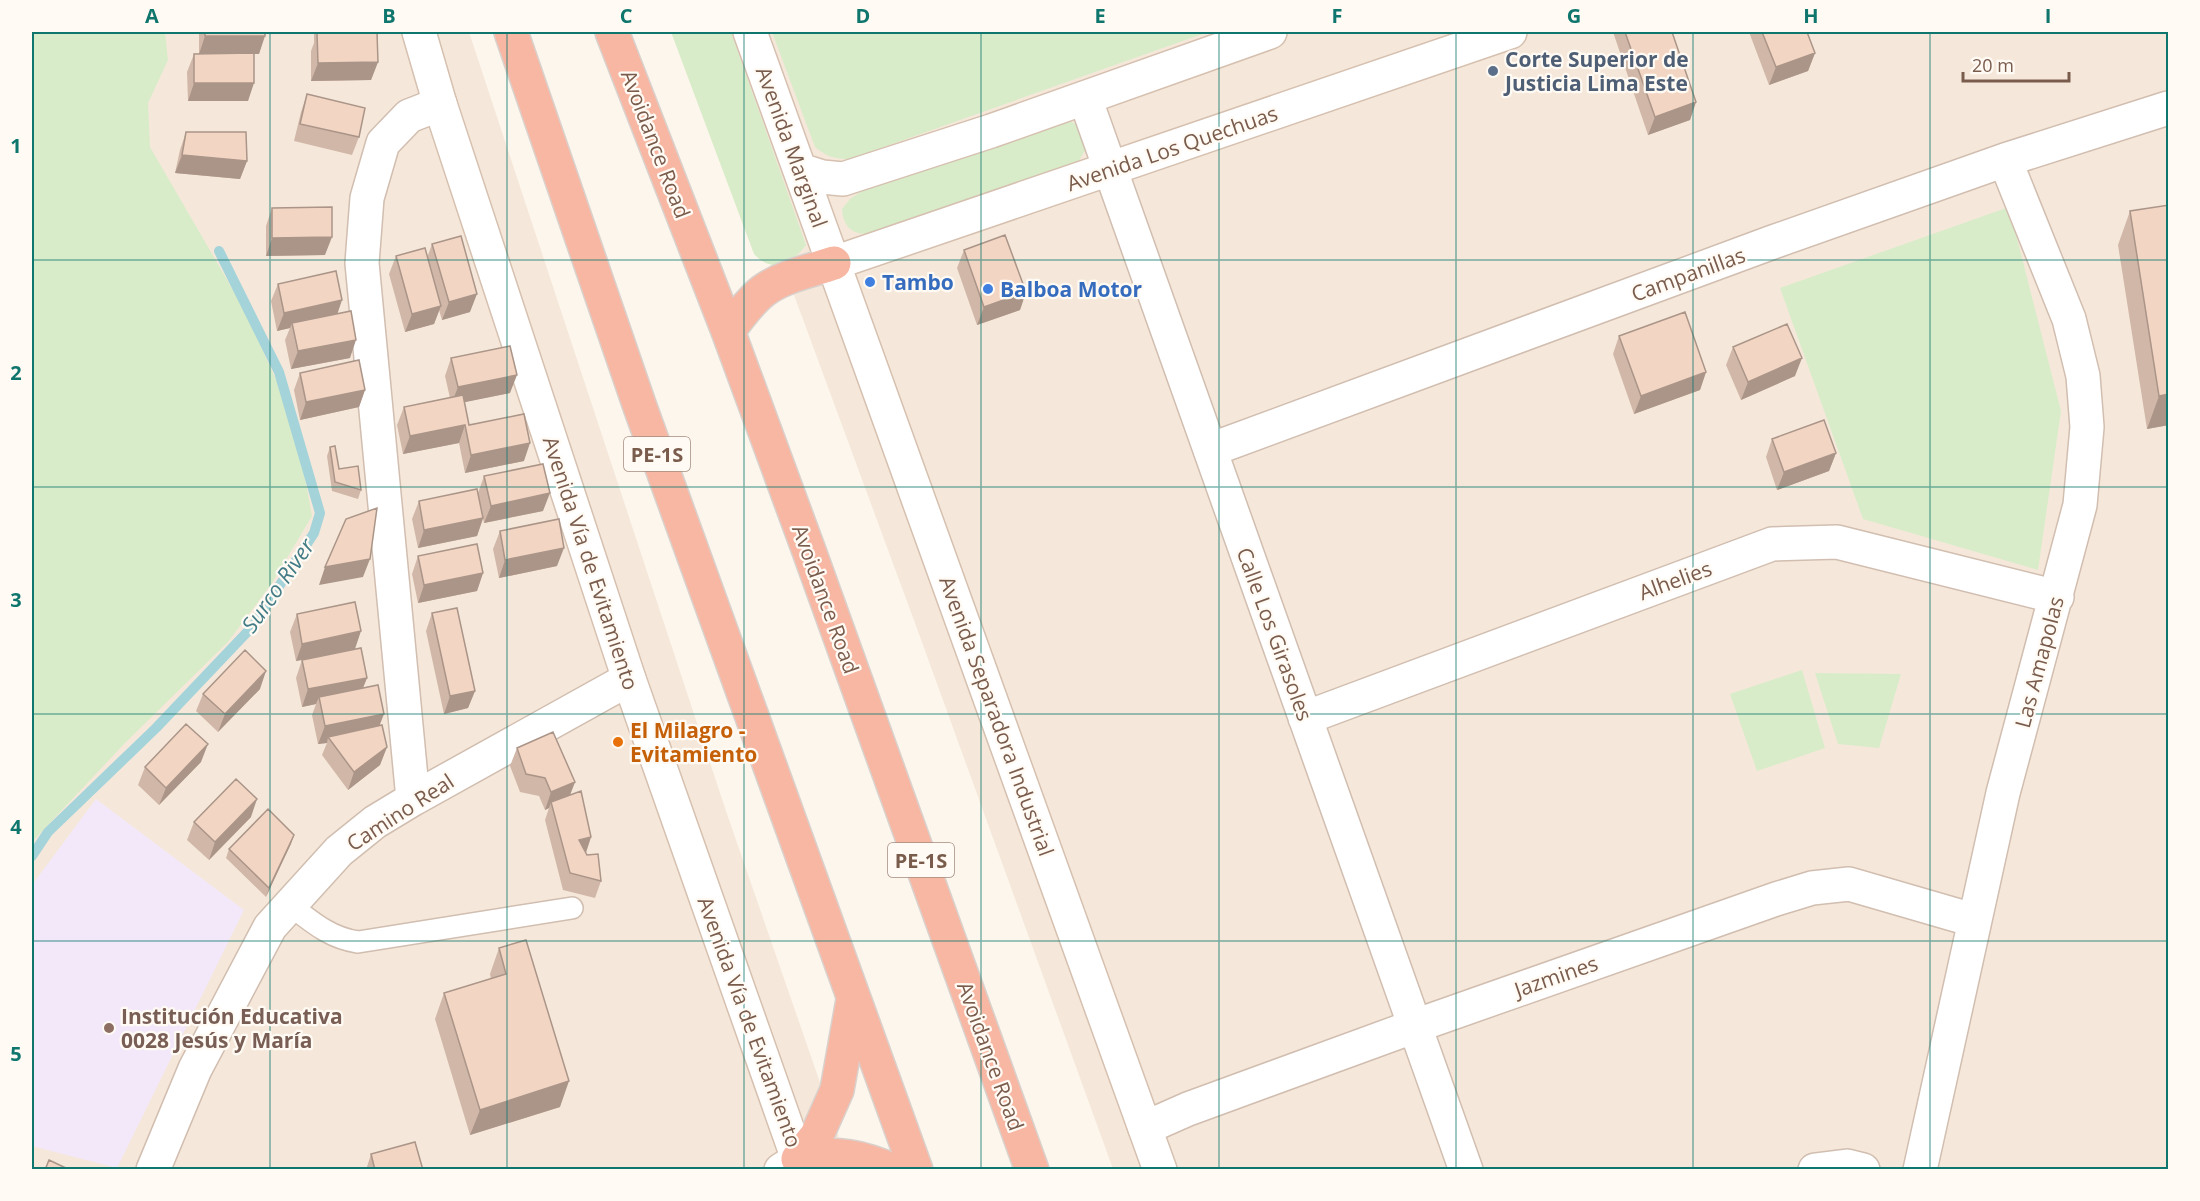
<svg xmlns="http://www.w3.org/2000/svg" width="2200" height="1201" font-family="'Open Sans',sans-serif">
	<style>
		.residential { fill: #f5e8da }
		.education { fill: #f3e8fa }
		.green { fill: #d8ecc9 }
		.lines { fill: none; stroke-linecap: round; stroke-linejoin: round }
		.stream { stroke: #a5d3da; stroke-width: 10 }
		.lane-casing { stroke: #d1beb0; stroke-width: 24 }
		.street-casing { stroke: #d1beb0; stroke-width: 36 }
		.secondary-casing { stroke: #d6c0b0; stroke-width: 36 }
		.highway-casing { stroke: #dad1cd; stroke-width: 36 }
		.lane { stroke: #fff; stroke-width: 21 }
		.street { stroke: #fff; stroke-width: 33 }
		.secondary { stroke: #fff; stroke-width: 33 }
		.highway { stroke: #f7b7a3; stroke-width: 33 }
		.wall { fill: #d1b7a8 }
		.shaded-wall { fill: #aa9588 }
		.building { fill: #f3d5c3; stroke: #aa9588; stroke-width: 1.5 }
		.grid { fill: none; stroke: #0f766e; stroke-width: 1.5; stroke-opacity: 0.55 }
		.service-dot { fill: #5c6f8a; stroke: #fffaf3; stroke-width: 2 }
		.shop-dot { fill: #3f7fe0; stroke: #fffaf3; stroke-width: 2 }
		.food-dot { fill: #e8710a; stroke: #fffaf3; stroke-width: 2 }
		.education-dot { fill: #8d6e63; stroke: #fffaf3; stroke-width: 2 }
		.labels { text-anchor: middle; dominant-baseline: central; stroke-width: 4.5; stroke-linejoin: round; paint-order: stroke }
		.shield { fill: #fffaf3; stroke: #a28b7f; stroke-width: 1.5 }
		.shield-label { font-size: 20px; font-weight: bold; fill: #7a5c4d }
		.service-label { font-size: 21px; font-weight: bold; fill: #4e5e75; stroke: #fffaf3; text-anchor: start }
		.street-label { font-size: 21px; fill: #7a5c4d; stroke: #fffaf3 }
		.shop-label { font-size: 21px; font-weight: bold; fill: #366cbe; stroke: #fffaf3; text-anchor: start }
		.food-label { font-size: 21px; font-weight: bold; fill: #c56008; stroke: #fffaf3; text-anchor: start }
		.education-label { font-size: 21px; font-weight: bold; fill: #785e54; stroke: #fffaf3; text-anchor: start }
		.water-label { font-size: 22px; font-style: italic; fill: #437c86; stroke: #fffaf3 }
		.neatline { fill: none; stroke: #0f766e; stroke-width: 2 }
		.grid-label { font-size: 20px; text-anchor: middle; font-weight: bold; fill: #0f766e }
	</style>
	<rect width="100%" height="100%" fill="#fdf6ec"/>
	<path class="residential" d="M32 32H469L726 811 850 1169H32Z
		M697 32H2168V1169H1113L919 634Z"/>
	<path class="education" d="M96 799 244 910 117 1168 32 1146V885Z"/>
	<path class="green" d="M32 32H165L168 60 148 103 150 147 244 309 281 391 302 462 312 516 272 583 228 642 125 743 32 842Z
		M671 32H731L806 245C792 264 772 274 754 254Z
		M772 32H1208L850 159C835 159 827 157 815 147Z
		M1070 121 1079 126 1087 147 1078 162 891 231C868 236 844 239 842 209L850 199 862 191Z
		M2009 207 2061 411 2038 570 1863 519 1780 288Z
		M1802 670 1825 748 1757 771 1730 694Z
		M1815 673 1901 674 1879 748 1838 744Z"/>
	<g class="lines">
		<path class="stream" d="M32 856 48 832 156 728 253 626 314 533 320 513 279 372 219 251"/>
		<defs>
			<path id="lane" d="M290 905C312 922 330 938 358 942L572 908"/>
			<path id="street" d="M1085 98 1466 1170
				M1210 450 1773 242 2005 160 2168 108
				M1305 718 1772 544 1837 542 2057 597
				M413 799 362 263 367 198 383 143 409 116 440 104
				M1145 1128 1188 1109 1415 1026 1776 899 1812 888 1849 884 1973 920
				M153 1170 195 1069 270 927 339 851 375 822 413 799 629 679
				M1815 1170 1847 1166 1863 1170
				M1920 1170 2003 793 2080 505 2087 427 2083 376 2069 319 2005 160"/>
			<path id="secondary" d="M419 32 440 104 629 679 798 1159 781 1170
				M750 32 1160 1170
				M800 170 822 177 843 179 991 131 1270 32
				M834 263 1510 32"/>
			<path id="highway" d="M511 32 640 407 916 1170
				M612 32 728 331 809 551 1032 1170
				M728 331C739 317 749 302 763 291 783 276 810 271 834 263
				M798 1159 817 1135 837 1090 853 1000
				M798 1159C833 1154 848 1153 882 1166L884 1170"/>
		</defs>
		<use href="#lane" class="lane-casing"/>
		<use href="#street" class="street-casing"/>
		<use href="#secondary" class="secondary-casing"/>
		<use href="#highway" class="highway-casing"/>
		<use href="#lane" class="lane"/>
		<use href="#street" class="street"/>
		<use href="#secondary" class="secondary"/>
		<use href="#highway" class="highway"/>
	</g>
	<path class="wall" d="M199 32H265L259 54H254L248 101H188L187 72 194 54H199Z
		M314 32H378V62L371 80 311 81V51L314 43Z
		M1613 32H1672L1696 102 1690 120 1648 135Z
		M1749 32H1807L1815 53 1808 71 1769 85Z
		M307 94 359 137 352 155 294 141 301 112Z
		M186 132 247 161 240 179 175 173 180 150Z
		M2169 205V425L2147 429 2118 245 2130 211Z
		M272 208 325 255 266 256V226Z
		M432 244 470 312 442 320 439 310 434 324 405 332 389 274 396 256 427 258Z
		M964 250 1026 292 1020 310 977 325 957 268Z
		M278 284 337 313 350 358 291 369 285 340 290 328 277 331 271 301Z
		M1619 336 1706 372 1700 390 1634 414 1613 354Z
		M1733 347 1795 376 1741 400 1726 365Z
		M451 358 510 393 464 402 469 425 524 461 465 473 459 443 403 454 397 425 404 407 450 398 445 376Z
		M300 373 365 390 359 407 300 420 294 390Z
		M1772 439 1836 453 1829 471 1777 490 1766 457Z
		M330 447 339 469 361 490 358 499 332 491 327 456Z
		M484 476 543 511 484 523 483 519 477 536 418 548 412 519 419 501 478 493Z
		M500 531 557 566 499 578 493 549Z
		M418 556 483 573 477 591 418 603 412 574Z
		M432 613 475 691 468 708 444 714 426 631Z
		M297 614 355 649 367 678 363 688 380 725 387 747 380 765 348 790 322 755 327 743 318 744 312 715 316 704 302 707 296 678 302 660 296 661 290 632Z
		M260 689 218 732 196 711 203 694Z
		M517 748 575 782 570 795 591 837 586 853 601 881 595 898 563 890 545 820 549 808 545 810 539 796 520 792 510 766Z
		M201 762 159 805 138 785 145 767Z
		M251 817 209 860 187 840 194 822Z
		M294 835 266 897 226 858 229 849Z
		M499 948 560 1107 470 1135 435 1019 444 993 491 979 490 974Z
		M371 1154 423 1170H366Z"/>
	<path class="shaded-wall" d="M318 32H378L374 43 317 34Z
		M205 36H265L259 54H199Z
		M1815 53 1808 71 1769 85 1776 67Z
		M378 62 371 80 311 81 318 63Z
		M194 83H254L248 101H188Z
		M1696 102 1690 120 1648 135 1655 117Z
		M182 155 247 161 240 179 175 173Z
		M332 237 325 255 266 256 272 238Z
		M1026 292 1020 310 977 325 984 307Z
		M477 294 470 312 442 320 449 302Z
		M342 300 336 318 292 323 290 328 277 331 284 313Z
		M441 306 434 324 405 332 412 314Z
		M356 340 350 358 291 369 298 351Z
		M1802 358 1795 376 1741 400 1748 382Z
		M1706 372 1700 390 1634 414 1641 396Z
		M517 375 510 393 451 405 458 387Z
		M365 390 359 407 300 420 306 402Z
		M2169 394V425L2147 429 2159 396Z
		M465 425 459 443 403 454 410 436Z
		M530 443 524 461 465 473 471 455Z
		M1836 453 1829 471 1777 490 1784 472Z
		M550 493 543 511 484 523 491 506Z
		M483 518 477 536 418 548 424 530Z
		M564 548 557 566 499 578 505 560Z
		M370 559 363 577 319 585 325 567Z
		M483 573 477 591 418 603 424 585Z
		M361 631 355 649 296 661 302 644Z
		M266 671 260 689 218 732 225 714Z
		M367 678 360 695 319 697 316 704 302 707 308 689Z
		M475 691 468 708 444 714 450 696Z
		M384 714 377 732 328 737 327 743 318 744 325 726Z
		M208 744 201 762 159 805 166 788Z
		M387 747 380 765 348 790 354 772Z
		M575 782 568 800 551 802 549 808 545 810 551 792Z
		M257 799 251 817 209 860 215 842Z
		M294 835 291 844 266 897 269 888Z
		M591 837 585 855 579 840Z
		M569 1081 560 1107 470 1135 480 1110Z"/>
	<path class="building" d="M205 32H265V36H205Z
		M1625 32H1672L1696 102 1655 117Z
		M1762 32H1807L1815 53 1776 67Z
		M317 33H377L378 62 318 63Z
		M254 53V83H194V54Z
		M307 94 365 108 359 137 300 124Z
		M186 132H246L247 161 182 155Z
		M2169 205V394L2159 396 2130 211Z
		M332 207V237L272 238V208Z
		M1005 235 1026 292 984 307 964 250Z
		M461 236 477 294 449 302 432 244Z
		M425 248 441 306 412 314 396 256Z
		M336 271 342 300 284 313 278 284Z
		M351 311 356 340 298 351 292 323Z
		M1685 312 1706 372 1641 396 1619 336Z
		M1787 324 1802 358 1748 382 1733 347Z
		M510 346 517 375 458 387 451 358Z
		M359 360 365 390 306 402 300 373Z
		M463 395 469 425 524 414 530 443 471 455 465 425 410 436 404 407Z
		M1824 420 1836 453 1784 472 1772 439Z
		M335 446 339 469 358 466 361 490 335 482 330 447Z
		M543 464 550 493 491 506 484 476Z
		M477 489 483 518 424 530 419 501Z
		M377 508 370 559 325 567 346 519Z
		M559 519 564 548 505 560 500 531Z
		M477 544 483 573 424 585 418 556Z
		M355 602 361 631 302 644 297 614Z
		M457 608 475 691 450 696 432 613Z
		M361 648 367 678 308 689 302 660Z
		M245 650 266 671 225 714 203 694Z
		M378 685 384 714 325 726 319 697Z
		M186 724 208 744 166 788 145 767Z
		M382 725 387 747 354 772 328 737Z
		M553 732 575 782 551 792 545 778 526 774 517 748Z
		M236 779 257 799 215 842 194 822Z
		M581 791 591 837 579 840 587 855 598 854 601 881 570 873 551 802Z
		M268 809 294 835 269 888 229 849Z
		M526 940 569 1081 480 1110 444 993 506 974 499 948Z
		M415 1142 423 1170H375L371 1154Z
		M49 1160 70 1170H45Z"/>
	<path class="grid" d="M270 32V1170M507 32V1170M744 32V1170M981 32V1170M1219 32V1170M1456 32V1170M1693 32V1170M1930 32V1170M32 260H2168M32 487H2168M32 714H2168M32 941H2168"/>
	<circle class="service-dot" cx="1493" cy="71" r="6"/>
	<g class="shop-dot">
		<circle cx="870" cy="282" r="6"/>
		<circle cx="988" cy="289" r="6"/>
	</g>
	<circle class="food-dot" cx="618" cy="742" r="6"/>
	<circle class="education-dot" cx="109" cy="1028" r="6"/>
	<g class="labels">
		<g class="shield">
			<rect x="624" y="437" width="66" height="34" rx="4.5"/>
			<rect x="888" y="843" width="66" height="34" rx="4.5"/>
		</g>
		<g class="shield-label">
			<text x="657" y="454">PE-1S</text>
			<text x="921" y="860">PE-1S</text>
		</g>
		<g class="service-label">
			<text x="1505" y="59">Corte Superior de<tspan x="1505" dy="24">Justicia Lima Este</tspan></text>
		</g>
		<g class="street-label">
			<text transform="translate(656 144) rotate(69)">Avoidance Road</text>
			<text transform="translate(792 147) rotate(70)">Avenida Marginal</text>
			<text transform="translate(1172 148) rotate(-19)">Avenida Los Quechuas</text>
			<text transform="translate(1688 274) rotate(-20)">Campanillas</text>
			<text transform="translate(591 563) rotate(72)">Avenida Vía de Evitamiento</text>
			<text transform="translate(1675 580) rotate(-20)">Alhelies</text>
			<text transform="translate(826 599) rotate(70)">Avoidance Road</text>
			<text transform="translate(1275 634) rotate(70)">Calle Los Girasoles</text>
			<text transform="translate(2039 662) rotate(-75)">Las Amapolas</text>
			<text transform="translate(997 716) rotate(70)">Avenida Separadora Industrial</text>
			<text transform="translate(400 812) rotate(-33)">Camino Real</text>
			<text transform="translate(1556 976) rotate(-19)">Jazmines</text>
			<text transform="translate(750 1022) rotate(70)">Avenida Vía de Evitamiento</text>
			<text transform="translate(991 1056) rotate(70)">Avoidance Road</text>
		</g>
		<g class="shop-label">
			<text x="882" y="282">Tambo</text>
			<text x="1000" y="289">Balboa Motor</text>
		</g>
		<g class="food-label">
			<text x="630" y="730">El Milagro -<tspan x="630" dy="24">Evitamiento</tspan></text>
		</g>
		<g class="education-label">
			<text x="121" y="1016">Institución Educativa<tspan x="121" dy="24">0028 Jesús y María</tspan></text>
		</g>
		<g class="water-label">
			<text transform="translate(277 585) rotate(-55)">Surco River</text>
		</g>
	</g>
	<rect width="2200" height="1201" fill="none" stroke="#fffaf3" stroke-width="66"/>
	<path d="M1963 72v9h106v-9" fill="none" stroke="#7a5c4d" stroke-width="3"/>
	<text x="1972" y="72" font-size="18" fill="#7a5c4d" stroke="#fffaf3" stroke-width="4.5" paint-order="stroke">20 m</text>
	<rect x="33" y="33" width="2134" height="1135" class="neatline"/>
	<g class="grid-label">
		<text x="152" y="23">A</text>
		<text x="389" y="23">B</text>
		<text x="626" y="23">C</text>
		<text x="863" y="23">D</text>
		<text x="1100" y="23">E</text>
		<text x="1337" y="23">F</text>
		<text x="1574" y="23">G</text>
		<text x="1811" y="23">H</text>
		<text x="2048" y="23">I</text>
		<text x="16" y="153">1</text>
		<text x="16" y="380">2</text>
		<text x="16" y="607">3</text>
		<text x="16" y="834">4</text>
		<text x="16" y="1061">5</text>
	</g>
</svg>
